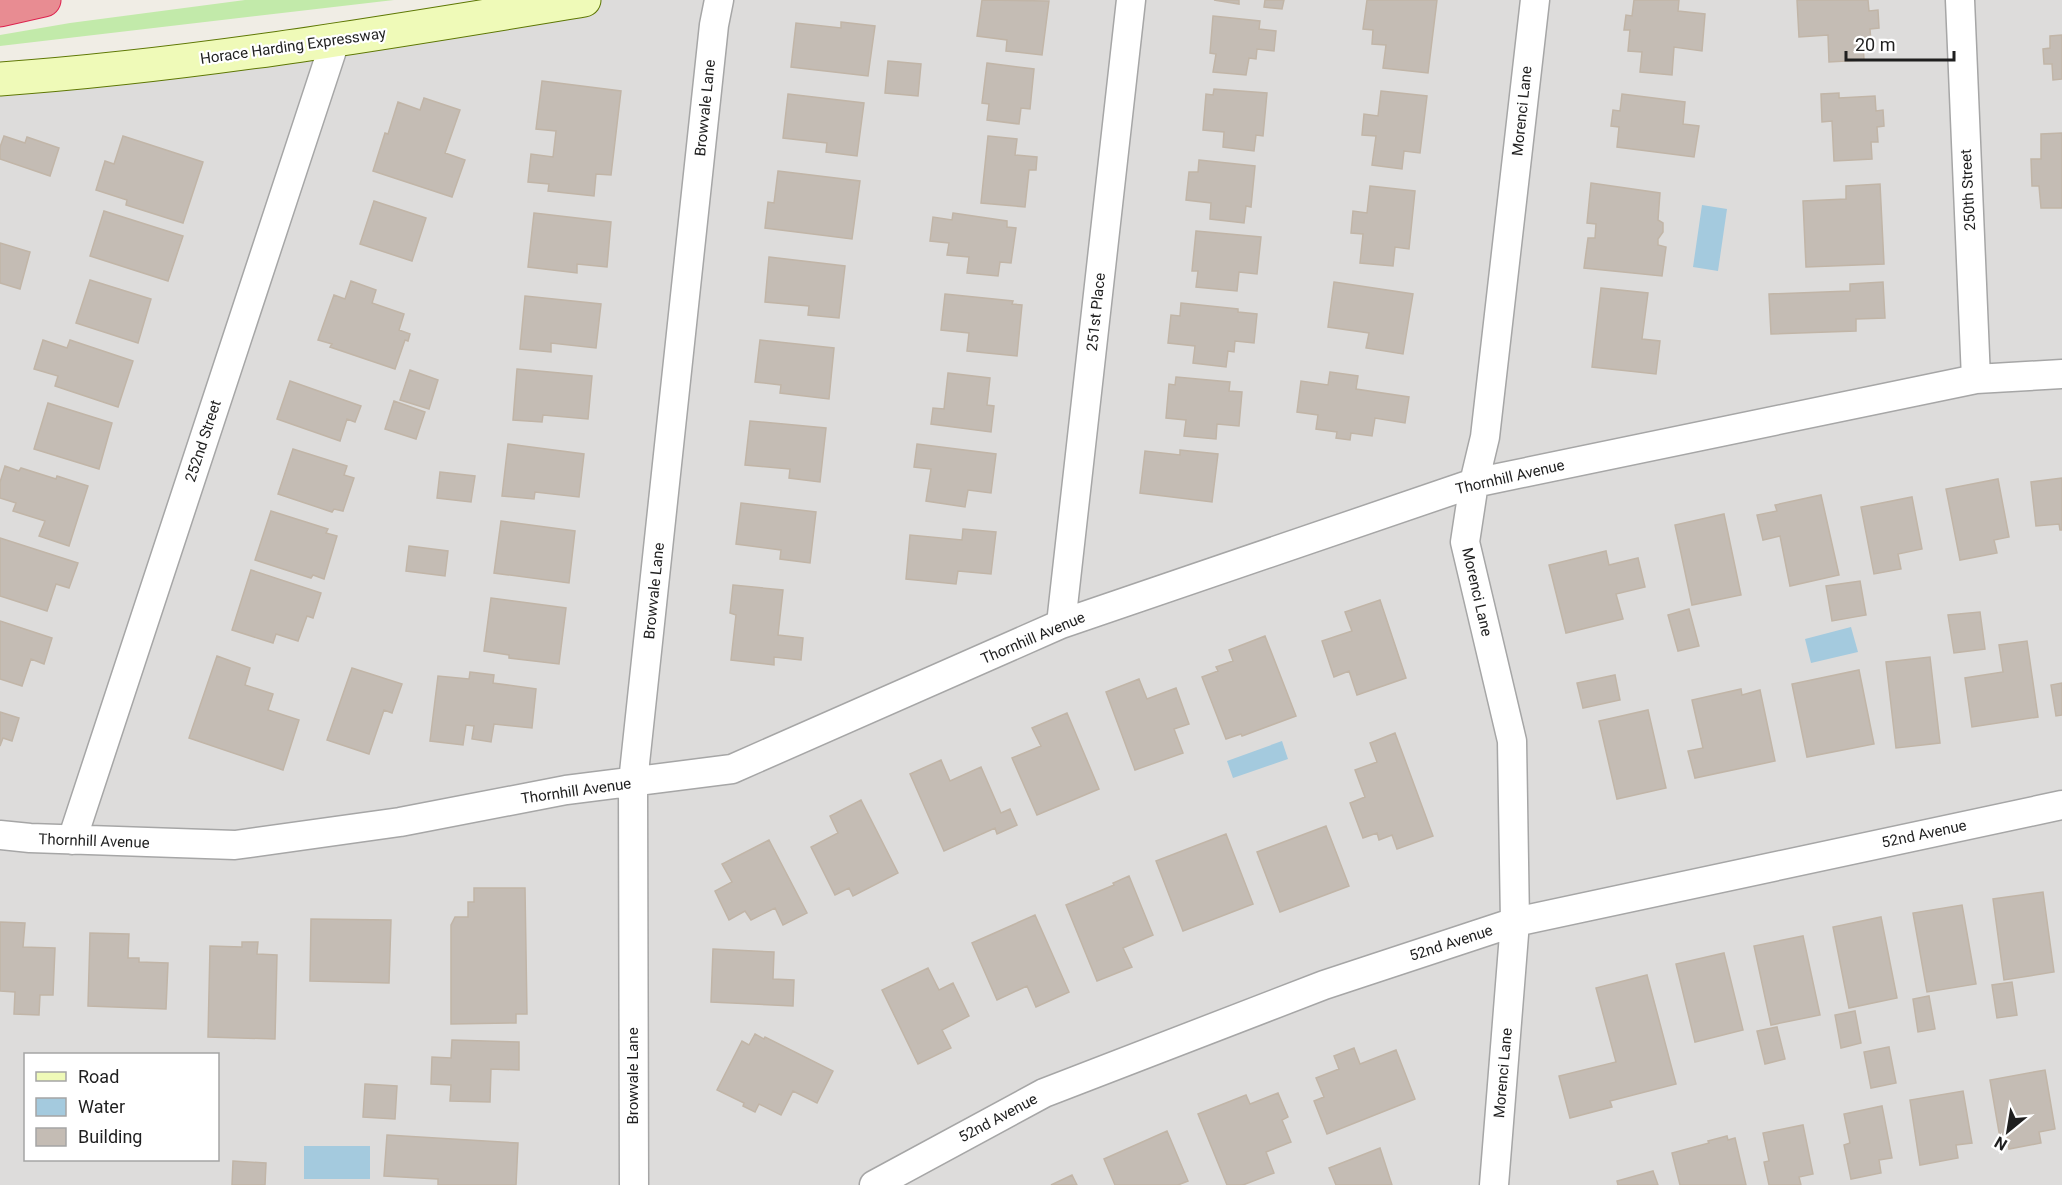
<svg xmlns="http://www.w3.org/2000/svg" width="2062" height="1185" font-family="Roboto,sans-serif">
	<style>
		.residential { fill: #dddcdb; fill-rule: evenodd }
		.grass { fill: #c2eaaa }
		.water { fill: #a4cade }
		.building { fill: #c4bcb4; stroke: #c1b5a7; stroke-width: 1.5 }
		.lines { fill: none; stroke-linecap: round; stroke-linejoin: round }
		.street-casing { stroke: #a6a6a6; stroke-width: 31 }
		.secondary-casing { stroke: #5e7704; stroke-width: 35 }
		.highway-casing { stroke: #dd224e; stroke-width: 35 }
		.street { stroke: #fff; stroke-width: 28 }
		.secondary { stroke: #effab8; stroke-width: 33 }
		.highway { stroke: #e88c92; stroke-width: 33 }
		.labels { text-anchor: middle; dominant-baseline: central; stroke-width: 4.5; stroke-linejoin: round; paint-order: stroke }
		.street-label { font-size: 15px; fill: #1f1f1f; stroke: #fff }
	</style>
	<rect width="100%" height="100%" fill="#f0ede5"/>
	<path class="residential" d="M584 0H2062V1185H0V79ZM26 1054H218V1160H26Z"/>
	<path class="grass" d="M245 0H394L0 46V35L70 23Z"/>
	<path class="water" d="M1702 205 1727 209 1718 271 1693 267Z
		M1851 627 1858 652 1811 663 1805 639Z
		M1282 741 1288 759 1233 778 1227 761Z
		M304 1146H370V1179H304Z"/>
	<path class="building" d="M982 0 1049 1 1042 55 1006 51 1007 40 977 36Z
		M1214 0H1239V4Z
		M1265 0H1284L1282 9 1264 7Z
		M1367 0H1437L1428 73 1383 68 1386 45 1372 44 1373 30 1363 29Z
		M1634 0H1679L1678 11 1705 14 1702 51 1674 47 1672 75 1640 72 1642 52 1628 51 1630 30H1624L1626 15 1632 16Z
		M1797 0H1868L1869 11 1878 10 1879 28 1870 29 1871 42 1863 43 1864 60 1829 62 1828 35 1799 37Z
		M1213 16 1260 21 1259 29 1276 31 1274 51 1257 49 1256 59 1249 58 1246 75 1213 72 1216 54 1210 53Z
		M841 22 875 26 868 76 791 67 796 23 841 28Z
		M2062 35V79L2053 80 2052 64H2044L2043 49 2050 48V36Z
		M888 61 921 64 918 96 885 93Z
		M987 63 1034 69 1030 109 1021 108 1019 124 987 120 989 104 982 103Z
		M542 81 621 91 611 175 596 174 594 196 548 191 549 184 528 182 531 154 553 157 556 131 536 129Z
		M1214 89 1267 93 1263 136 1256 135 1254 151 1223 147 1224 132 1203 130 1206 94 1213 95Z
		M1381 91 1427 96 1420 153 1404 151 1402 169 1372 165 1376 136 1362 135 1364 114 1378 116Z
		M1839 93V98L1875 96 1876 111 1883 110 1884 126 1877 127 1878 142H1871L1872 159 1834 161 1832 121 1822 122 1821 94Z
		M788 94 864 103 857 156 826 152 827 143 783 138Z
		M1622 94 1685 102 1683 124 1699 126 1694 157 1617 147 1619 127 1611 126 1613 110 1620 111Z
		M424 98 460 110 445 153 465 160 452 197 373 171 385 133 388 134 398 102 420 110Z
		M2062 133V208H2041L2039 186H2032L2031 159H2041V134Z
		M4 136 25 143 27 137 59 148 50 176 0 159V147Z
		M123 136 203 162 183 223 126 205 127 200 96 190 105 161 114 164Z
		M988 136 1017 139 1015 155 1037 157 1036 170H1029L1025 207 981 203Z
		M1199 160 1255 166 1251 207 1246 206 1244 223 1210 219 1211 203 1186 200 1189 172H1198Z
		M778 171 860 181 852 239 765 228 768 202 774 203Z
		M1591 183 1660 193 1658 220 1663 223V232L1658 239V245L1666 247 1662 276 1584 268 1588 238H1595L1596 224 1587 223Z
		M1880 184 1884 264 1806 267 1803 201 1846 199V186Z
		M1370 186 1415 191 1409 249 1395 247 1393 266 1360 263 1363 234 1351 233 1353 211 1367 213Z
		M374 201 426 218 412 261 360 244Z
		M104 211 183 236 168 281 90 256Z
		M534 213 611 222 607 267 577 264V273L528 267Z
		M953 213 1007 221V227L1016 228 1011 263 1000 262 998 276 967 273 969 257 947 255 949 243 930 241 933 217 952 220Z
		M1196 231 1261 237 1257 274 1239 272 1237 291 1196 287 1198 271H1192Z
		M0 243 30 252 20 289 0 283Z
		M769 257 845 266 839 318 808 315 809 306 765 302Z
		M90 280 151 299 138 343 76 323Z
		M351 281 376 290 372 303 404 314 399 330 410 334 408 341 405 340 395 369 330 347 332 344 318 340 334 295 345 299Z
		M1334 282 1413 294 1403 354 1366 348 1369 333 1328 327Z
		M1883 282 1885 318 1856 319V331L1771 334 1769 294 1850 291V284Z
		M1601 288 1648 293 1642 339 1660 341 1656 374 1592 367Z
		M945 294 1013 301 1012 304 1022 305 1017 356 967 351 969 333 941 330Z
		M525 296 601 304 596 348 551 343V352L520 349Z
		M1181 303 1238 309V312L1257 314 1254 343 1235 341 1234 352 1228 351 1226 367 1193 363 1195 346 1168 343 1171 315 1180 316Z
		M43 340 67 348 70 340 133 361 118 407 55 386 58 376 34 369Z
		M760 340 834 348 829 399 780 393 781 385 755 382Z
		M517 369 592 376 588 419 543 415 542 422 513 420Z
		M410 370 438 380 429 409 400 400Z
		M1330 372 1358 376 1356 389 1409 397 1405 423 1375 418 1372 436 1351 433 1350 440 1336 438 1337 432 1316 429 1318 415 1297 412 1301 381 1328 385Z
		M948 373 990 378 987 405 994 406 991 432 931 424 933 408 944 409Z
		M1176 377 1230 382 1229 391 1242 392 1239 426 1217 424 1216 439 1184 436 1186 420 1166 418 1169 384 1175 385Z
		M290 381 361 406 355 422 347 419 340 441 277 419Z
		M394 401 425 412 416 439 385 429Z
		M48 403 112 423 99 469 34 449Z
		M750 421 826 428 820 482 789 478 790 469 745 465Z
		M508 444 584 454 579 497 535 492 534 499 502 496Z
		M917 444 996 454 991 493 968 490 965 507 926 501 931 469 914 467Z
		M293 449 347 466 344 475 354 478 343 511 334 509 332 512 278 494Z
		M1180 450 1218 454 1212 502 1140 493 1145 451 1180 455Z
		M5 466 19 471 21 468 56 479 57 476 88 486 69 546 39 536 45 521 13 511 16 503 0 498V482Z
		M440 472 475 476 471 502 437 498Z
		M2062 478V530H2060L2059 524 2036 526 2031 482Z
		M1998 479 2009 537 1994 540 1997 553 1960 560 1946 489Z
		M1821 495 1839 575 1790 586 1780 536 1763 540 1757 515 1777 511 1775 505Z
		M1912 497 1922 549 1898 554 1901 569 1874 574 1861 507Z
		M741 503 816 512 810 563 780 559 781 550 736 544Z
		M271 511 328 529 326 533 337 536 324 579 313 575 311 578 255 560Z
		M1724 514 1741 595 1692 605 1675 525Z
		M501 521 575 531 569 583 494 573Z
		M963 529 996 532 991 574 958 571 956 584 906 579 910 535 962 540Z
		M0 538 78 563 69 588 56 584 47 611 0 596Z
		M409 546 448 551 445 576 406 571Z
		M1606 551 1609 565 1638 558 1645 587 1616 594 1623 619 1566 633 1549 565Z
		M251 570 321 593 313 618 307 616 298 641 276 634 273 643 232 630Z
		M1860 581 1866 615 1832 621 1826 586Z
		M733 585 783 590 778 635 803 638 801 660 774 657V665L731 660 736 615 730 613Z
		M491 598 566 608 559 664 509 658V655L484 651Z
		M1380 600 1406 678 1357 695 1349 671 1334 677 1322 641 1352 631 1345 612Z
		M1689 609 1699 646 1678 651 1668 615Z
		M1980 612 1985 649 1954 653 1948 615Z
		M0 621 52 638 44 664 31 659 22 686 0 679Z
		M1265 636 1296 716 1242 736 1241 734 1226 739 1202 677 1218 671 1216 667 1233 661 1229 650Z
		M2027 641 2038 717 1972 727 1965 678 2003 672 1999 645Z
		M217 656 250 668 245 685 273 694 268 710 299 720 283 770 189 738Z
		M1930 657 1940 743 1896 748 1886 662Z
		M352 668 402 684 392 713 384 710 369 754 327 740Z
		M1859 670 1874 744 1807 757 1792 684Z
		M470 672 494 675 493 683 536 689 532 728 494 724 491 742 472 739 474 726 466 725 463 745 430 741 438 676 469 679Z
		M1615 675 1620 700 1583 708 1577 683Z
		M1139 679 1147 699 1176 688 1189 724 1174 729 1183 753 1135 770 1106 692Z
		M2062 683V715L2056 716 2051 685Z
		M1741 689 1742 695 1760 690 1775 761 1695 778 1688 751 1703 748 1692 700Z
		M1648 710 1666 788 1617 799 1599 721Z
		M0 712 19 718 12 741 3 738 0 746Z
		M1067 713 1099 789 1037 815 1012 758 1041 746 1032 728Z
		M1395 733 1433 836 1397 849 1392 835 1379 840 1377 833 1363 838 1350 803 1365 797 1355 770 1377 762 1370 743Z
		M941 760 950 781 981 767 1001 813 1010 809 1017 825 997 834 995 828 944 851 910 774Z
		M861 800 898 873 853 896 849 888 835 895 811 847 838 833 830 816Z
		M1326 826 1349 886 1280 912 1257 852Z
		M1226 834 1253 904 1183 931 1156 861Z
		M769 840 807 913 783 925 775 908 751 920 745 911 729 920 715 891 732 882 722 864Z
		M1129 876 1153 935 1123 948 1132 967 1097 981 1066 905 1114 885 1113 883Z
		M474 888H525L527 1014H516V1023L451 1024V925L455 917H468V902H474Z
		M2043 892 2054 972 2004 980 1993 899Z
		M1962 905 1976 984 1927 992 1913 913Z
		M1035 915 1069 992 1036 1007 1027 986 997 1000 972 943Z
		M1881 917 1897 998 1849 1008 1833 927Z
		M311 919 391 920 389 983 310 981Z
		M0 922 25 923 23 947 55 948 53 995H40L39 1015 14 1014 15 992 0 991Z
		M90 933 129 934 128 958H139V962L168 963 166 1009 88 1006Z
		M1803 936 1820 1015 1771 1025 1754 946Z
		M242 942H258L257 954 277 955 275 1039 208 1037 210 946 242 947Z
		M713 949 774 952 773 979 794 980 793 1006 711 1002Z
		M1724 953 1743 1030 1695 1042 1676 964Z
		M928 968 939 990 953 983 969 1016 942 1030 951 1048 918 1064 882 990Z
		M1647 975 1676 1084 1610 1101 1612 1107 1570 1118 1559 1076 1616 1062 1596 988Z
		M2012 982 2017 1015 1997 1018 1992 985Z
		M1929 996 1935 1029 1918 1032 1913 999Z
		M1855 1011 1861 1043 1841 1048 1835 1015Z
		M1777 1027 1785 1059 1765 1064 1757 1031Z
		M755 1034 764 1039 765 1037 833 1071 817 1103 793 1091 781 1115 759 1104 755 1112 743 1106 744 1103 717 1090 742 1041 749 1045Z
		M452 1040 519 1042V1070L491 1069 490 1102 450 1101 451 1085 431 1084 432 1057 451 1058Z
		M1889 1047 1896 1083 1871 1088 1864 1052Z
		M1354 1048 1360 1064 1396 1050 1415 1099 1327 1134 1314 1101 1324 1097 1316 1078 1339 1069 1334 1056Z
		M2045 1070 2055 1129 2039 1132 2041 1143 2009 1149 2007 1137 2000 1138 1990 1080Z
		M365 1084 397 1086 395 1119 363 1117Z
		M1963 1091 1972 1143 1956 1145 1958 1158 1920 1165 1910 1100Z
		M1278 1093 1288 1117 1282 1120 1291 1142 1266 1152 1274 1173 1243 1185H1227L1198 1114 1246 1095 1250 1104Z
		M1882 1106 1892 1158 1879 1160 1881 1173 1851 1179 1844 1145 1850 1143 1844 1114Z
		M1803 1125 1813 1174 1799 1177 1801 1185H1769L1764 1162 1769 1161 1763 1133Z
		M1167 1131 1188 1181 1178 1185H1115L1104 1159Z
		M387 1135 518 1143 516 1185H438V1179L384 1176Z
		M1727 1136 1728 1140 1735 1138 1746 1185H1680L1672 1153 1709 1143 1708 1141Z
		M1380 1148 1392 1185H1336L1329 1168Z
		M233 1161 266 1163 265 1185H232Z
		M1653 1171 1658 1185H1618L1617 1181Z
		M1072 1175 1077 1185H1051Z"/>
	<g class="lines">
		<defs>
			<path id="street" d="M1960 0 1976 379
				M1061 624 1131 0
				M0 835 30 838 235 845 400 822 566 790 732 769 1061 624 1474 483 1976 379 2062 374
				M72 840 335 41
				M634 1185 633 782 714 25 719 0
				M874 1185 1044 1093 1324 985 1515 922 2062 805
				M1494 1185 1515 922 1512 741 1465 542 1474 483 1485 437 1535 0"/>
			<path id="secondary" d="M0 79C196 65 390 32 584 0"/>
			<path id="highway" d="M0 10 44 0"/>
		</defs>
		<use href="#street" class="street-casing"/>
		<use href="#secondary" class="secondary-casing"/>
		<use href="#highway" class="highway-casing"/>
		<use href="#street" class="street"/>
		<use href="#secondary" class="secondary"/>
		<use href="#highway" class="highway"/>
	</g>
	<g class="labels">
		<g class="street-label">
			<text transform="translate(293 46) rotate(-8)">Horace Harding Expressway</text>
			<text transform="translate(705 108) rotate(-84)">Browvale Lane</text>
			<text transform="translate(1522 111) rotate(-84)">Morenci Lane</text>
			<text transform="translate(1968 190) rotate(-93)">250th Street</text>
			<text transform="translate(1096 312) rotate(-84)">251st Place</text>
			<text transform="translate(203 441) rotate(-72)">252nd Street</text>
			<text transform="translate(1510 477) rotate(-13)">Thornhill Avenue</text>
			<text transform="translate(654 591) rotate(-84)">Browvale Lane</text>
			<text transform="translate(1477 592) rotate(77)">Morenci Lane</text>
			<text transform="translate(1033 638) rotate(-23)">Thornhill Avenue</text>
			<text transform="translate(576 791) rotate(-8)">Thornhill Avenue</text>
			<text transform="translate(1924 834) rotate(-12)">52nd Avenue</text>
			<text transform="translate(94 841) rotate(2)">Thornhill Avenue</text>
			<text transform="translate(1451 943) rotate(-18)">52nd Avenue</text>
			<text transform="translate(1503 1073) rotate(-85)">Morenci Lane</text>
			<text transform="translate(633 1076) rotate(-90)">Browvale Lane</text>
			<text transform="translate(998 1118) rotate(-28)">52nd Avenue</text>
		</g>
	</g>
	<rect x="24" y="1053" width="195" height="108" fill="#ffffff" stroke="#a5a5a5" stroke-width="1.5"/>
	<rect x="36" y="1072" width="30" height="9" fill="#effab8" stroke="#a5a5a5" stroke-width="1.5"/>
	<text x="78" y="1083" font-size="18" fill="#1f1f1f">Road</text>
	<rect x="36" y="1098" width="30" height="18" fill="#a4cade" stroke="#a5a5a5" stroke-width="1.5"/>
	<text x="78" y="1113" font-size="18" fill="#1f1f1f">Water</text>
	<rect x="36" y="1128" width="30" height="18" fill="#c4bcb4" stroke="#a5a5a5" stroke-width="1.5"/>
	<text x="78" y="1143" font-size="18" fill="#1f1f1f">Building</text>
	<g transform="translate(2008 1131) rotate(210)" stroke="#ffffff" stroke-width="4.5" paint-order="stroke">
	<path d="M0-4.5L10 22L0 15L-10 22Z" fill="#1f1f1f"/>
	<text y="-9" font-size="16" font-weight="bold" text-anchor="middle" fill="#1f1f1f">N</text>
	</g>
	<path d="M1846 51v9h108v-9" fill="none" stroke="#1f1f1f" stroke-width="3"/>
	<text x="1855" y="51" font-size="18" fill="#1f1f1f" stroke="#ffffff" stroke-width="4.5" paint-order="stroke">20 m</text>
</svg>
